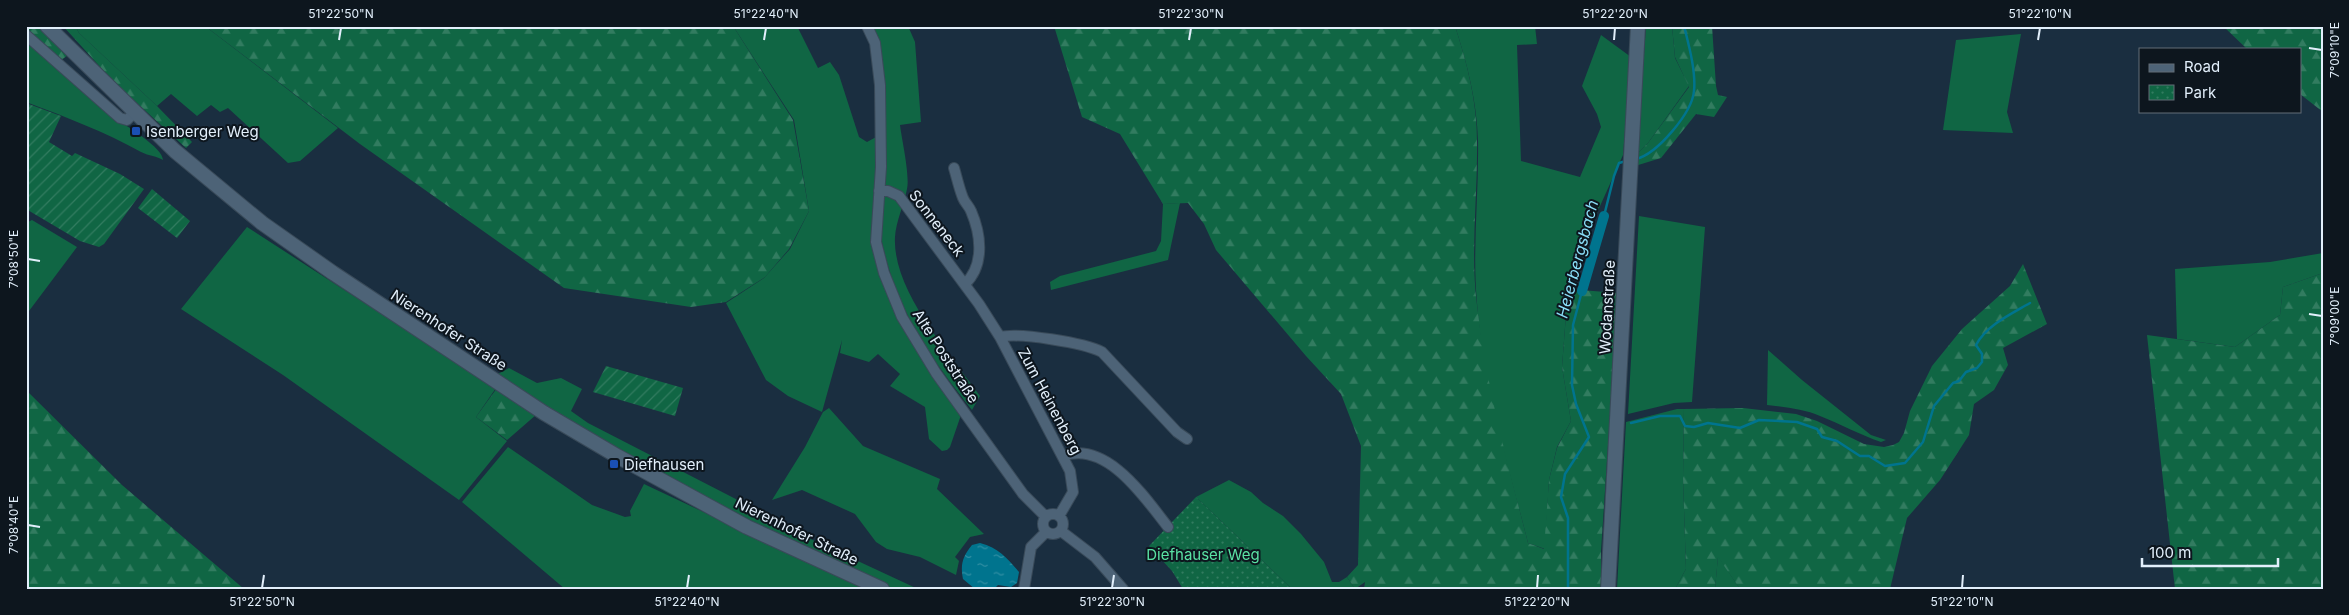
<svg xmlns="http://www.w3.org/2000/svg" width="2349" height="615" font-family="Inter,sans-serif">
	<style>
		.grass { fill: #106644 }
		.forest { fill: url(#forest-firs) }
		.park { fill: url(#park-dots) }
		.garden { fill: url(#garden-furrows) }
		.water { fill: url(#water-ripples) }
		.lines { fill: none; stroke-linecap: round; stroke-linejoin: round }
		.stream { stroke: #00748e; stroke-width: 2.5 }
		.canal { stroke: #00748e; stroke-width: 10 }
		.minor-casing { stroke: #394a59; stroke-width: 12 }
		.secondary-casing { stroke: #394a59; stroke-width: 16 }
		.minor { stroke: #4d6377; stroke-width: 10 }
		.secondary { stroke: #4d6377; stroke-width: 14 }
		.ticks { fill: none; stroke: #e2effb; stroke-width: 2 }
		.transit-dot { fill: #1a4fb4; stroke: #0d161e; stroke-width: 2 }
		.labels { text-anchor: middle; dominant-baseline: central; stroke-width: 4; stroke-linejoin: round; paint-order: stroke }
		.poi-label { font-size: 15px; fill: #e2effb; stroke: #0d161e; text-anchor: start }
		.street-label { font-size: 15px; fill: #e2effb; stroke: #0d161e }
		.park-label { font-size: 15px; fill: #5ae2a4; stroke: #0d161e }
		.water-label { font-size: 16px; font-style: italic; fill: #89ddf7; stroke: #0d161e }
		.neatline { fill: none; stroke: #e2effb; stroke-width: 2 }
		.ticks-label { font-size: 12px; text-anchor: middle; fill: #e2effb }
	</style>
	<defs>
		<pattern id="forest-firs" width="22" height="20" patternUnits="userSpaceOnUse" patternTransform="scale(1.25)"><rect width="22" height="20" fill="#106644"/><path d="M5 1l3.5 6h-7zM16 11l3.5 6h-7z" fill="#327c60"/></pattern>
		<pattern id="park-dots" width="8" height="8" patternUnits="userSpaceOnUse" patternTransform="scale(1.25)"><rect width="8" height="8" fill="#106644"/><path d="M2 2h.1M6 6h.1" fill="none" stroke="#327c60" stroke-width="1.8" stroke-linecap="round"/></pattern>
		<pattern id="garden-furrows" width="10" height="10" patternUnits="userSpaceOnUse" patternTransform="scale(1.25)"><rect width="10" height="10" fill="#106644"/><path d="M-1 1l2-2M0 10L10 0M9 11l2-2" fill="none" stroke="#327c60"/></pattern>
		<pattern id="water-ripples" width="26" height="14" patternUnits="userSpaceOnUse" patternTransform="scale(1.25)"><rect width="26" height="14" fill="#00748e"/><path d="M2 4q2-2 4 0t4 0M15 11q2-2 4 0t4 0" fill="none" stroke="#318fa4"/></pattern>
	</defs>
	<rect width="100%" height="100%" fill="#1a2e40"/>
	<path class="grass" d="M75 26H205L338 128 300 161 288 163 228 108 220 112 211 105 197 116 171 94 157 106 79 33Z
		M733 26H797L818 68 830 62 839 75 859 137 867 142 878 136 884 125 871 26H908L915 42 921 122 900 125C902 141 910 175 907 189 904 205 896 221 895 237 892 290 950 354 980 396L972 410C930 357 896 310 882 242L874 244 880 275 961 415 950 447 947 450 942 451 929 439 925 407 890 386 900 374 878 354 869 362 840 353 842 340 822 412 788 396 766 380 726 303 764 278 790 249 809 211 794 120Z
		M1455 26H1535L1537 44 1517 45 1521 161 1580 177 1601 127 1597 114 1582 86 1601 35 1631 57 1623 155 1569 275 1562 367 1571 421 1557 447 1549 480 1545 549 1528 543C1508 464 1483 384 1477 303 1472 249 1479 195 1478 141 1477 102 1467 63 1455 26Z
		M1646 26H1672L1675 58 1689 86 1648 143 1637 154Z
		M2021 34 2007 112 2013 133 1943 130 1956 40Z
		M26 40 117 120C127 126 163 148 163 160 157 156 149 156 141 152 105 132 66 117 26 102Z
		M1180 203 1168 260 1051 290 1050 282 1060 276 1156 251 1161 241 1163 204Z
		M1639 216 1705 227 1692 402 1674 403 1628 414Z
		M32 220 77 247 26 315V223Z
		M247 227 496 388 476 417 507 441 459 500 283 375 181 309Z
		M2323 253V273L2283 287 2280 315 2235 347 2177 339 2175 269 2270 262Z
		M1768 350 1802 380 1871 435 1886 440 1881 442C1860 435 1841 424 1820 416 1804 409 1785 407 1767 405Z
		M509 368 537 383 561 378 582 389 571 411 588 423 763 513 789 529 918 589H894L780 538 632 458 559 415 498 374Z
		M829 408 863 446 940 479 937 489 984 534 970 537 955 557 959 561 956 575 920 557 887 549 876 542 855 514 802 490 772 500 805 447 823 412Z
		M1677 409H1684L1683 478 1686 569 1675 589H1617L1626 422Z
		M508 447 592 505 625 517 631 516 630 511 644 484 867 589H565L462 502Z
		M1229 480 1251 492 1263 503 1283 516 1301 534 1324 562 1332 582H1339L1347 577 1355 589H1292L1196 497Z
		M1718 556 1740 589H1715Z"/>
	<path class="forest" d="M26 26H39L68 55 60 61 26 31Z
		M63 26H75L79 33 157 106 192 142 186 148 113 81Z
		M205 26H733L793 120 809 211 789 249 765 277 726 302 691 307 564 288 360 144Z
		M1054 26H1455C1467 63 1477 102 1477 141 1478 195 1470 251 1477 305 1486 386 1508 464 1528 543L1544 549 1549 480 1557 448 1571 421 1562 367 1568 289 1618 293 1601 551V589H1364L1365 582 1355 589 1347 577 1358 565 1361 446 1341 394 1306 356 1216 250 1204 224 1188 203 1163 204 1120 134 1082 117Z
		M1672 26H1712L1716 86 1718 95 1727 97 1714 117 1696 114 1661 158 1635 166 1637 154 1648 143 1689 87 1675 57Z
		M2223 26H2323V112L2300 94V49H2247Z
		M2023 264 2047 324 2003 348 2008 365 1994 390 1974 404 1969 435 1940 480 1907 518 1890 589H1740L1718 557 1715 589H1675L1686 569 1683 478 1684 409 1743 408 1796 414 1817 421 1864 444 1884 447 1893 445 1899 442 1904 433 1910 411 1932 366 1962 329 2010 286Z
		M2323 273V589H2175L2147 335 2235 347 2280 315 2283 287Z
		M497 388 537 414 507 440 476 417Z
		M26 390 122 485 244 589H26Z"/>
	<path class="park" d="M1196 497 1292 589H1183L1172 571 1149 546Z"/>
	<path class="garden" d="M26 103 61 116 49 142 72 156 75 153 120 174 144 189 104 244 99 247 80 241 26 209Z
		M152 189 190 221 177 238 138 208Z
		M606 366 683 388 675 416 593 392Z"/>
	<path class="water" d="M980 543C999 548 1007 558 1019 572L1017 583 1011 587 998 585 994 589H975L963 579C960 564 963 556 972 545Z"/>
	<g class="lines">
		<path class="stream" d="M1636 159C1657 154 1692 113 1694 91 1696 71 1689 46 1684 26
			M1604 216 1614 176 1619 163 1626 161
			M1631 423 1660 416H1680L1685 426 1694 427 1708 423 1740 428 1759 420 1797 422 1817 429 1822 437 1837 441 1860 456H1869L1885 466 1905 463 1923 442 1934 406 1953 383 1959 381 1966 372 1977 368 1982 362V354L1976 345C1987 325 2011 314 2030 303
			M1568 589V518L1561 497 1565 474 1589 437 1576 404 1572 385 1573 325 1582 291"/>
		<path class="canal" d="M1582 291 1604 216"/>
		<defs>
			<path id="minor" d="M867 26 875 43 880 85 881 167 876 242 884 273 902 317 936 373 1023 494 1046 517
				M26 35 120 118 127 120 134 113
				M954 168C957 178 959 188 963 198 965 203 969 206 971 211 981 234 985 265 965 284
				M879 191H888L899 196 979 304 1000 337 1070 471 1073 492 1059 516
				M1000 337C1018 332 1085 343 1102 352L1177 432 1187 439
				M1063 456C1107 440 1145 498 1168 527
				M1043 524a10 10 0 1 1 20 0a10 10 0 1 1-20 0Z
				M1061 531 1095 557 1123 589
				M1024 589 1031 547 1046 532"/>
			<path id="secondary" d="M47 26 175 151 262 223 333 273 544 413 617 456 747 527 882 589
				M1608 589 1638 26"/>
		</defs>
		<use href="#minor" class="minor-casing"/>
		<use href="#secondary" class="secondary-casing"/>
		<use href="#minor" class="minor"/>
		<use href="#secondary" class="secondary"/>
	</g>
	<path class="ticks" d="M339 40 341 28M764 40 766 28M1189 40 1191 28M1614 40 1615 28M2038 40 2040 28M2309 48 2322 50M28 259 40 261M2309 314 2322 316M28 525 40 527M262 588 264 575M687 588 689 575M1112 588 1114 575M1537 588 1538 575M1962 588 1963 575"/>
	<g class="transit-dot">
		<rect x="131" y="126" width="10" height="10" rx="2.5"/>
		<rect x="609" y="459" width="10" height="10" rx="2.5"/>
	</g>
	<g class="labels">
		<g class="poi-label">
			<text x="146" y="131">Isenberger Weg</text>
			<text x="624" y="464">Diefhausen</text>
		</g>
		<g class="street-label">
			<text transform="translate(937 223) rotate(52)">Sonneneck</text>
			<text transform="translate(1607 307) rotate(-87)">Wodanstraße</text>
			<text transform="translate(449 330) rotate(33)">Nierenhofer Straße</text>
			<text transform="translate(946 356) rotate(57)">Alte Poststraße</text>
			<text transform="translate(1050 401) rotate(62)">Zum Heinenberg</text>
			<text transform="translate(797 531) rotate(26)">Nierenhofer Straße</text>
		</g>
		<g class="park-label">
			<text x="1203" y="554">Diefhauser Weg</text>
		</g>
		<g class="water-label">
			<text transform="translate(1577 259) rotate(-75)">Heierbergsbach</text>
		</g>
	</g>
	<rect width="2349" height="615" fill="none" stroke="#0d161e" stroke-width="55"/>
	<rect x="2139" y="48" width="162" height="65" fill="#0d161e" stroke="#626d76"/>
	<rect x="2149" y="64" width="25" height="8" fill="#4d6377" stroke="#626d76"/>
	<text x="2184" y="72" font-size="15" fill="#e2effb">Road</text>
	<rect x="2149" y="85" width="25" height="15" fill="url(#park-dots)" stroke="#626d76"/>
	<text x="2184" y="98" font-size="15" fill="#e2effb">Park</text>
	<path d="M2142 558v8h136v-8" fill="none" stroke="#e2effb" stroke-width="2.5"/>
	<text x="2149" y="558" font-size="15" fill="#e2effb" stroke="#0d161e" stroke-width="4" paint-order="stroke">100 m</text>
	<rect x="28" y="28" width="2294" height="560" class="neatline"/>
	<g class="ticks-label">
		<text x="341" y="18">51°22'50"N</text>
		<text x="766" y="18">51°22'40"N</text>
		<text x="1191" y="18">51°22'30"N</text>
		<text x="1615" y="18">51°22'20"N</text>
		<text x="2040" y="18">51°22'10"N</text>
		<text transform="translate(2335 50) rotate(-90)" y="4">7°09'10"E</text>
		<text transform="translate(14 259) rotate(-90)" y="4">7°08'50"E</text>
		<text transform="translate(2335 316) rotate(-90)" y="4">7°09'00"E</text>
		<text transform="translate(14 525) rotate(-90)" y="4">7°08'40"E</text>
		<text x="262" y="606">51°22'50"N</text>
		<text x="687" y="606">51°22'40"N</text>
		<text x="1112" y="606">51°22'30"N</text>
		<text x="1537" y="606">51°22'20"N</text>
		<text x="1962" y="606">51°22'10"N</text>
	</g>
</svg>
